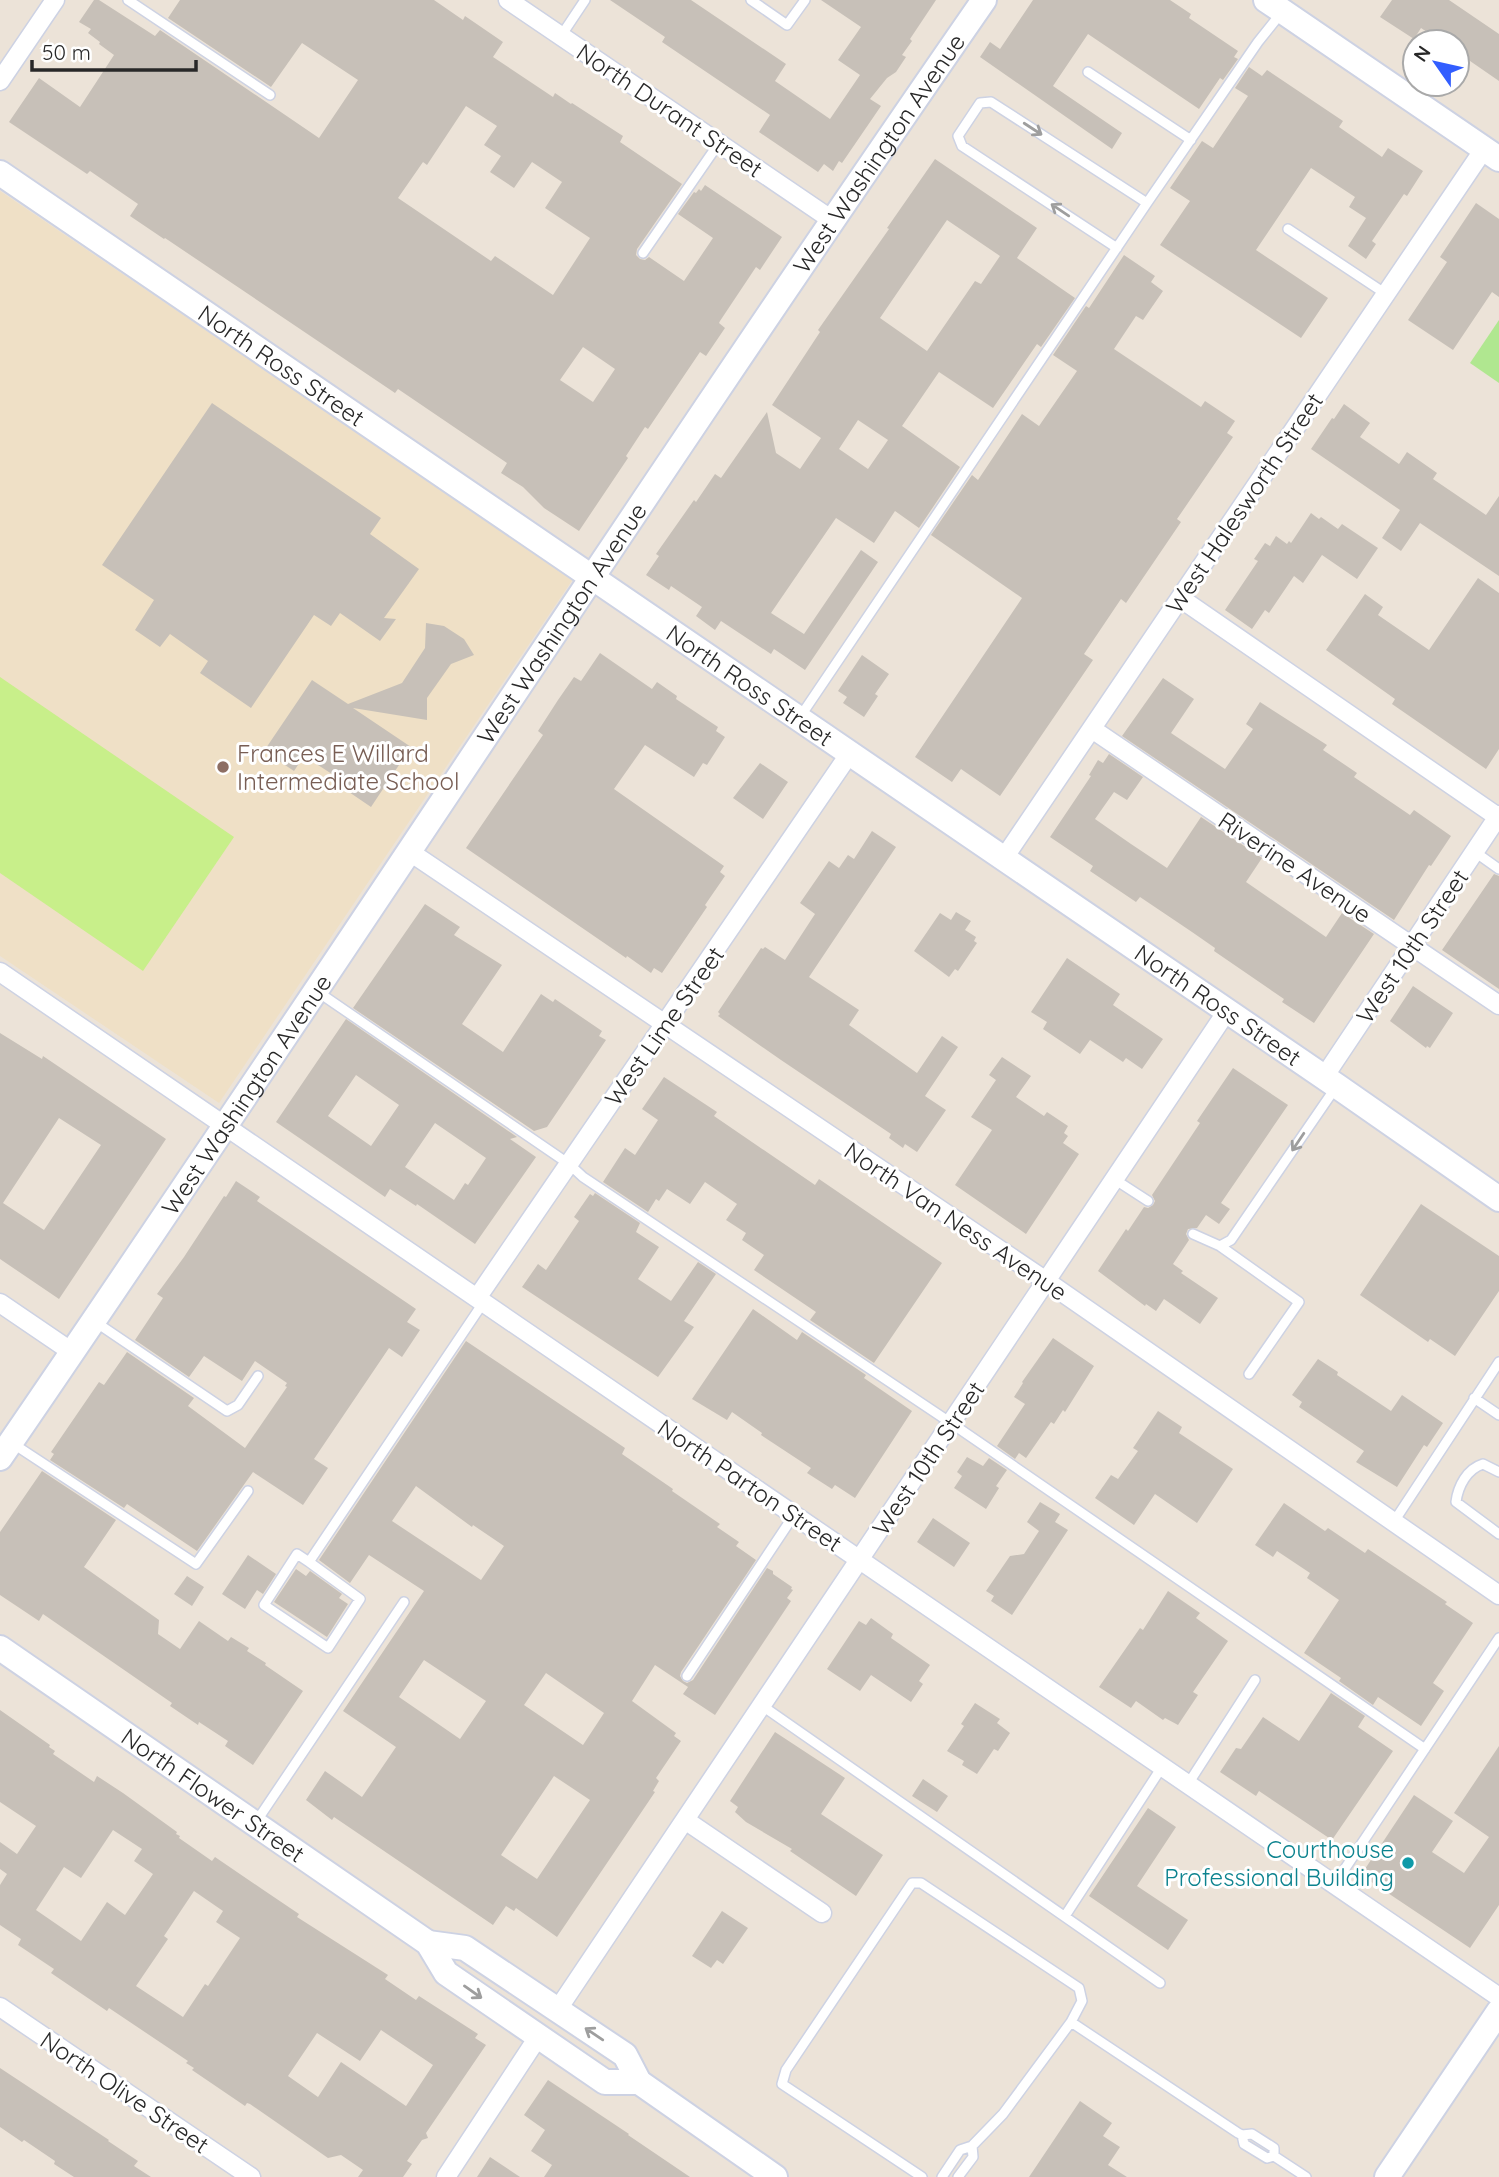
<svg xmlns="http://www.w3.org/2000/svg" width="1499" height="2177" font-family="Quicksand,sans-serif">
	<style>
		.education { fill: #efe0c6 }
		.green { fill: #b0e790 }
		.pitch { fill: #c8ef8a }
		.building { fill: #c7c0b8; fill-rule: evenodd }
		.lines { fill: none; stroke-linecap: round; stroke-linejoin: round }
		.lane-casing { stroke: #cdd2e3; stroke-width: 12 }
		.street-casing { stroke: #cdd2e3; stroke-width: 21 }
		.secondary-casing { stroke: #cdd2e3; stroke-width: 28 }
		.lane { stroke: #fff; stroke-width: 9 }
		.street { stroke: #fff; stroke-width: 18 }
		.secondary { stroke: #fff; stroke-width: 24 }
		.oneway { stroke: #9e9e9e }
		.education-dot { fill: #8d6e63; stroke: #fff; stroke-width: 2.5 }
		.culture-dot { fill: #0f9aa8; stroke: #fff; stroke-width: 2.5 }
		.labels { text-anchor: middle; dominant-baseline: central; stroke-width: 6; stroke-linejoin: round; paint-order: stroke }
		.street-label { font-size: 24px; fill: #282828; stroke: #fff }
		.education-label { font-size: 24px; fill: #785e54; stroke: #fff; text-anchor: start }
		.culture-label { font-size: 24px; fill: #0d838f; stroke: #fff; text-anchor: end }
	</style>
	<rect width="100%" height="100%" fill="#ece3d8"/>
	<path class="education" d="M0 191 573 579 219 1103 0 956Z"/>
	<path class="green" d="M1499 320V383L1470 363Z"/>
	<path class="pitch" d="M0 677 234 837 143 971 0 873Z"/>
	<path class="building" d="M94 0H99L155 36 160 30 319 138 358 80 302 43 271 87 168 18 180 0H434L463 20 465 16 503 42 493 57 553 97 555 93 571 104 572 103 623 136 620 142 682 184 637 249 636 255 640 259 645 260 649 257 684 281 713 238 678 214 694 192 696 193 699 189 701 191 705 185 782 237 760 270 756 267 720 321 719 323 725 328 706 356 700 352 648 429 645 427 626 456 628 458 579 531 544 508 523 487 501 473 507 463 398 389 395 393 165 238 164 239 130 216 138 204 90 171 87 174 9 122 39 78 80 107 114 55 99 44 100 42 88 33 91 29 79 22ZM466 106 497 126 484 145 501 156 490 172 514 188 532 162 562 182 545 208 590 238 553 295 495 256 491 261 398 198 423 162 427 165ZM583 347 615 369 593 402 560 380Z
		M610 0H691L786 64 775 81 830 119 860 75 838 60 861 27 821 0H936L910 39 912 41 902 55 906 57 896 72 887 78 870 99 881 106 842 163 839 161 833 171 824 164 818 172 759 132 770 115 662 42 665 37Z
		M1033 0H1170L1191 14 1189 18 1238 51 1234 57 1238 59 1223 80 1220 78 1199 109 1088 34 1053 86 1122 133 1112 149 980 57 990 42 1000 49Z
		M1392 0H1449L1499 34V81L1457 52V42H1442L1421 28 1414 39 1380 17Z
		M1249 67 1262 76 1267 70 1343 121 1339 127 1382 157 1388 148 1423 171 1407 196 1404 194 1372 241 1376 244 1366 259 1348 246 1366 218 1349 207 1355 197 1311 168 1256 250 1328 298 1301 338 1160 245 1190 201 1170 188 1202 141 1213 148 1248 96 1235 88Z
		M935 159 1037 228 1017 258 1075 298 1041 347 1037 344 993 408 939 372 902 426 960 467 919 528 895 511 874 543 836 518 771 613 804 634 861 550 878 562 805 670 774 649 771 654 721 621 715 630 696 616 702 607 671 586 669 590 646 575 659 556 656 554 694 500 696 502 715 474 721 478 767 412 776 453 800 469 821 438 772 405 820 332 818 330 889 229 887 228ZM947 220 1000 256 981 284 975 281 927 351 880 318ZM858 420 888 440 868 469 839 449Z
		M1476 203 1499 219V297L1492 292 1453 350 1408 320 1447 262 1440 257Z
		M1124 255 1155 276 1151 282 1163 291 1143 320 1136 316 1114 349 1201 407 1205 401 1235 421 1227 433 1233 437 1177 519 1181 522 1126 603 1121 599 1084 654 1093 660 1000 796 961 769 952 782 915 757 1022 598 931 535 972 475 978 480 1022 414 1039 426 1077 371 1053 355 1086 306 1089 308Z
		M212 403 381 518 370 534 419 569 384 618 396 619 380 641 340 613 331 626 314 615 251 708 200 673 208 661 170 634 160 647 135 630 154 600 102 565Z
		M1344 404 1370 423 1360 437 1399 464 1407 452 1437 473 1433 479 1486 515 1499 496V576L1420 523 1401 551 1382 538 1400 510 1311 449 1332 418 1334 419Z
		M1311 513 1319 519 1321 517 1338 529 1342 524 1378 548 1357 579 1322 555 1303 583 1294 576 1269 613 1265 610 1252 629 1225 610 1258 561 1254 559 1265 543 1270 546 1276 536 1287 544 1289 541 1291 543Z
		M1478 578 1499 593V749L1486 769 1392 704 1395 699 1326 650 1365 594 1383 607 1378 615 1429 650Z
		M426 623 444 626 464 639 474 655 451 664 427 698V720L353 708 411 747 371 807 346 790 349 785 304 756 294 771 264 751 312 680 348 704 402 683 425 648Z
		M600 653 652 689 657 682 677 696 676 699 718 727 716 731 725 737 707 765 703 763 694 777 645 745 614 789 724 866 720 872 725 876 705 905 707 907 662 973 654 968 651 973 627 956 626 958 466 848 543 735 538 731 558 700 574 677 581 681Z
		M862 655 889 674 875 694 878 696 864 717 843 703 847 697 838 691Z
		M1163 678 1194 699 1171 733 1225 769 1253 729 1246 724 1260 702 1327 745 1323 750 1357 773 1354 777 1410 815 1414 810 1451 836 1431 866 1429 865 1394 920 1122 736Z
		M1109 754 1143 777 1127 800 1114 792 1095 819 1131 844 1167 868 1201 817 1262 858 1246 882 1326 937 1342 913 1374 934 1314 1023 1282 1002 1284 999 1214 951 1215 948 1192 932 1140 897 1136 902 1090 871 1093 866 1050 837 1091 776 1089 775 1098 760 1103 763Z
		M760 763 788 782 763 819 733 798Z
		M872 831 896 847 809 977 859 1010 849 1025 917 1073 942 1036 958 1047 925 1096 946 1110 917 1152 905 1144 903 1148 889 1138 891 1134 781 1060 718 1016 720 1014 718 1012 761 948 763 949 765 947 785 960 815 914 800 903 829 861 839 868 848 855 854 859Z
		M1494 874 1499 876V989L1442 950Z
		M425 904 460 927 454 935 502 965 462 1024 503 1052 541 994 553 1002 555 999 602 1031 599 1036 606 1040 547 1127 534 1131 353 1008Z
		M956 912 971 921 965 930 976 937 974 941 977 943 958 971 955 969 949 977 914 951 940 913 951 920Z
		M1067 958 1120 994 1113 1005 1163 1039 1142 1069 1126 1058 1123 1062 1090 1040 1080 1054 1043 1029 1047 1022 1031 1012Z
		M1413 986 1453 1013 1430 1048 1427 1046 1426 1048 1390 1021Z
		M346 1019 517 1137 510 1139 536 1157 475 1244 417 1204 416 1206 390 1189 385 1197 276 1122ZM356 1075 399 1105 371 1146 328 1116ZM435 1123 486 1158 468 1185 465 1183 454 1200 405 1167Z
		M0 1033 42 1059 43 1056 166 1139 59 1299 0 1259ZM59 1118 101 1145 44 1230 3 1203Z
		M1002 1057 1031 1076 1016 1097 1044 1116 1047 1112 1068 1126 1064 1133 1068 1136 1063 1143 1079 1154 1026 1234 955 1185 992 1130 971 1117 996 1080 989 1075Z
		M1233 1068 1288 1105 1221 1203 1230 1209 1219 1224 1206 1215 1197 1228 1188 1229 1186 1234 1189 1240 1173 1264 1183 1271 1181 1273 1218 1298 1200 1324 1164 1299 1156 1311 1146 1304 1145 1306 1098 1271 1126 1229 1128 1231 1144 1207 1148 1208 1153 1205 1155 1201 1152 1195 1200 1123 1197 1121Z
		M664 1077 717 1112 714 1116 815 1185 819 1179 942 1263 874 1363 810 1320 816 1312 754 1270 764 1255 742 1240 746 1233 726 1220 737 1204 705 1182 690 1204 667 1189 659 1201 656 1199 648 1212 603 1182 625 1148 635 1155 658 1120 642 1109Z
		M236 1181 260 1197 257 1201 416 1309 407 1322 420 1330 402 1357 389 1348 314 1459 328 1468 303 1505 253 1472 197 1551 127 1504 124 1508 50 1460 54 1454 51 1452 99 1382 104 1385 127 1352 194 1398 188 1406 245 1448 287 1387 285 1386 287 1383 255 1361 242 1381 204 1356 189 1377 135 1340 163 1298 157 1294 184 1257 224 1196 226 1197Z
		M595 1193 640 1223 636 1232 659 1247 638 1279 671 1301 698 1262 716 1274 684 1321 694 1327 658 1377 522 1287 538 1264 546 1270 579 1221 574 1217 590 1194 593 1196Z
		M1421 1204 1499 1256V1291L1455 1356 1430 1339 1428 1342 1360 1295Z
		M753 1309 797 1340 802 1332 866 1375 864 1378 912 1411 855 1498 835 1485 832 1489 807 1473 811 1468 761 1435 762 1433 732 1412 727 1420 692 1399Z
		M1053 1338 1094 1366 1065 1412 1063 1410 1054 1424 1051 1422 1026 1458 1019 1453 1015 1459 997 1446 1025 1404 1014 1397 1023 1383 1022 1382Z
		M466 1341 625 1448 622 1454 673 1489 672 1491 720 1524 717 1527 739 1542 736 1546 756 1560 681 1672 680 1676 683 1681 687 1683 693 1680 767 1568 773 1571V1574L792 1587 791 1589 793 1590 787 1598 791 1601 715 1715 683 1694 688 1687 655 1665 632 1701 676 1733 674 1736 681 1741 656 1778 659 1781 653 1791 655 1792 557 1937 516 1908 514 1911 506 1906 493 1925 334 1817 332 1820 306 1800 325 1771 362 1797 396 1747 343 1711 424 1591 369 1555 350 1583 319 1560ZM416 1486 472 1527 473 1525 504 1546 481 1580 392 1521ZM424 1660 486 1701 460 1739 399 1697ZM546 1673 604 1713 583 1745 524 1705ZM554 1776 590 1800 537 1879 501 1855Z
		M1318 1359 1338 1372 1337 1375 1391 1411 1402 1395 1443 1423 1427 1447 1424 1445 1397 1487 1356 1462 1364 1451 1299 1407 1302 1402 1292 1395Z
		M1158 1411 1182 1427 1179 1433 1233 1469 1197 1523 1155 1494 1134 1525 1095 1498 1111 1475 1118 1479 1138 1451 1133 1448Z
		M967 1457 983 1466 989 1458 1007 1470 996 1486 999 1488 986 1509 954 1488 962 1476 957 1472Z
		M42 1471 116 1520 84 1567 159 1620 158 1634 180 1649 199 1621 228 1641 231 1637 249 1648 247 1651 266 1663 265 1665 303 1691 253 1765 225 1746 228 1741 199 1722 198 1725 170 1706 172 1703 43 1614 39 1621 0 1595V1532Z
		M1040 1502 1060 1514 1055 1522 1068 1530 1012 1615 991 1601 994 1596 986 1591 1010 1556 1024 1554 1039 1531 1027 1522Z
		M1284 1503 1325 1531 1328 1528 1365 1553 1368 1549 1447 1602 1445 1604 1473 1623 1433 1683 1444 1691 1421 1726 1378 1697 1373 1705 1339 1681 1341 1678 1304 1653 1339 1600 1307 1578 1310 1573 1277 1551 1273 1557 1255 1545Z
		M933 1518 970 1543 954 1567 917 1542Z
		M248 1555 276 1574 263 1594 257 1590 245 1609 222 1594Z
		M296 1569 306 1576 310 1571 342 1594 339 1598 348 1604 327 1637 274 1602Z
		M187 1576 204 1587 192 1606 174 1594Z
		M1168 1591 1200 1613 1196 1618 1228 1641 1193 1692 1198 1695 1178 1725 1165 1718 1163 1720 1136 1701 1131 1708 1099 1687 1140 1628 1143 1630Z
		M871 1618 893 1634 891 1638 930 1665 919 1681 923 1684 911 1702 871 1675 860 1691 827 1669 859 1621 866 1625Z
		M1331 1693 1365 1716 1358 1727 1393 1751 1332 1840 1259 1791 1256 1796 1220 1772 1236 1748 1241 1749 1263 1717 1299 1741Z
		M975 1703 1000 1719 997 1723 1010 1733 998 1751 994 1749 977 1774 962 1765 964 1761 947 1751 964 1726 961 1724Z
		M0 1710 50 1745 49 1747 55 1751 53 1754 94 1782 97 1776 123 1793 177 1832 176 1834 180 1836 179 1838 212 1861 215 1857 262 1889 299 1914 297 1917 388 1975 385 1979 416 2000 419 1996 478 2034 475 2038 486 2045 426 2133 428 2138 422 2140 407 2161 412 2164 403 2177H358L363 2170 341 2155 328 2158 250 2104 247 2103 245 2106 192 2070 194 2068 186 2063 188 2061 109 2008 107 2011 51 1973 54 1969 18 1945 21 1939 0 1925V1885L7 1874 0 1869V1842L17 1854 36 1826 0 1802ZM113 1830 142 1849 134 1861 153 1874 125 1915 107 1902 81 1941 36 1910 64 1867 81 1878ZM194 1891 223 1911 216 1922 240 1938 208 1986 205 1984 183 2017 136 1986 168 1939 164 1936ZM381 2030 433 2065 406 2106 341 2062 318 2097 288 2076 317 2033 360 2061Z
		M775 1732 845 1778 821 1814 883 1855 856 1896 790 1851 792 1849 746 1822 735 1812 738 1807 730 1801Z
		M1499 1746V1905L1470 1948 1361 1875 1414 1795 1453 1821 1432 1852 1464 1873 1489 1837 1454 1813Z
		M923 1779 948 1796 937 1812 912 1796Z
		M1148 1808 1176 1827 1137 1886 1188 1920 1168 1950 1089 1896Z
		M722 1911 748 1928 723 1964 717 1960 711 1968 692 1956Z
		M0 2068 109 2140 108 2141 138 2161 134 2166 151 2177H74L54 2164 55 2161 24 2140 22 2142 0 2127Z
		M548 2080 629 2134 628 2135 690 2177H544L552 2165 531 2151 545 2130 524 2115Z
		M1080 2101 1112 2123 1103 2136 1120 2147 1108 2165 1127 2177H1029Z
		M490 2157 520 2177H477Z"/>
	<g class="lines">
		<defs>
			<path id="lane" d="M128 0 270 95
				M751 0 787 25 805 0
				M561 36 585 0
				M1088 72 1191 140
				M1288 229 1386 294
				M1117 248 962 146 958 136 980 103 991 102 1147 203
				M643 253 719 143
				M800 717 1147 203 1258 42 1282 12
				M1475 852 1499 869
				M318 992 569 1164 583 1177 951 1423 1425 1749
				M1114 1179 1148 1201
				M1193 1234 1220 1246 1231 1240 1336 1087
				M1220 1246 1299 1302 1249 1374
				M94 1321 227 1411 238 1405 258 1376
				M1474 1398 1499 1415
				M12 1443 196 1564 248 1491
				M1499 1472 1483 1464C1467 1469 1458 1486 1456 1502L1499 1534
				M1393 1523 1499 1362
				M309 1562 297 1554 264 1605 328 1648 360 1599 309 1562 483 1303
				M687 1676 794 1515
				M761 1705 1160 1983
				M1188 1784 1255 1680
				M256 1822 404 1602
				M1334 1885 1499 1638
				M1065 1916 1162 1767
				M1242 2135 1244 2144 1267 2158 1274 2156 1306 2177
				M922 2177 782 2084 786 2070 912 1883H921L1079 1988 1082 2001 1071 2022 1238 2133 1242 2135 1252 2134 1274 2148V2156
				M942 2177 960 2150 972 2146 1003 2114 1071 2022
				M958 2177 973 2157 972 2146"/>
			<path id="street" d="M508 0 832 220
				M0 81 55 0
				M1180 598 1498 817
				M1092 729 1499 1005
				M410 852 1046 1281 1499 1595
				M1004 858 1484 149
				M0 972 1499 1997
				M1324 1077 1499 815
				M477 1298 850 753
				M0 1303 72 1352
				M685 1820 822 1913
				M0 2007 251 2177
				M558 2009 1227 1011
				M446 2177 538 2037"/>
			<g id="secondary">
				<path d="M1266 0 1499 159"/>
				<path id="s1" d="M0 173 1337 1086 1499 1199"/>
				<path id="s2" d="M0 1458C332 974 650 482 984 0"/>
				<path id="s3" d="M0 1648 428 1943 446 1973 605 2082H639"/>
				<path d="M428 1943 465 1948 625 2055 639 2082 775 2177"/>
				<path d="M1387 2177 1499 2011"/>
			</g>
		</defs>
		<use href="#lane" class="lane-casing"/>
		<use href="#street" class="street-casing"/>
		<use href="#secondary" class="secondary-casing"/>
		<use href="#lane" class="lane"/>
		<use href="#street" class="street"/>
		<use href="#secondary" class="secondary"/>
	</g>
	<defs><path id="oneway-shaft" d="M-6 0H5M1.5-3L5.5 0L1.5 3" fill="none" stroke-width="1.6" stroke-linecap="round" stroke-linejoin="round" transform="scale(1.75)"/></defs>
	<g class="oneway">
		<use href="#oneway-shaft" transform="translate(1033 129) rotate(33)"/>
		<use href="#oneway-shaft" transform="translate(1060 210) rotate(-146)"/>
		<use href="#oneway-shaft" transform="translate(1298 1142) rotate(124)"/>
		<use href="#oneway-shaft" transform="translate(473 1992) rotate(35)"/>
		<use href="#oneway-shaft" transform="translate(594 2034) rotate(-146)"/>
	</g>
	<circle class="education-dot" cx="223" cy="767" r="7"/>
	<circle class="culture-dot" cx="1408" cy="1863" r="7"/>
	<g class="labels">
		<g class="street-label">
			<text transform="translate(670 110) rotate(34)">North Durant Street</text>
			<text stroke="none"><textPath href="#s2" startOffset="1573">West Washington Avenue</textPath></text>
			<text stroke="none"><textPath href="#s1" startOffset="341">North Ross Street</textPath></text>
			<text transform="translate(1244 503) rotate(-56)">West Halesworth Street</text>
			<text stroke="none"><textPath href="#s2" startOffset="1006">West Washington Avenue</textPath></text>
			<text stroke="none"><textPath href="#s1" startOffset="908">North Ross Street</textPath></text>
			<text transform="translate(1295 867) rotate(34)">Riverine Avenue</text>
			<text transform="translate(1412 946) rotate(-56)">West 10th Street</text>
			<text stroke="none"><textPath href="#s1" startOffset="1475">North Ross Street</textPath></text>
			<text transform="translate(664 1026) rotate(-55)">West Lime Street</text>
			<text stroke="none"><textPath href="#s2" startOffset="439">West Washington Avenue</textPath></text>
			<text transform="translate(956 1221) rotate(34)">North Van Ness Avenue</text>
			<text transform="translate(928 1458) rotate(-56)">West 10th Street</text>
			<text transform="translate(750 1485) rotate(34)">North Parton Street</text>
			<text stroke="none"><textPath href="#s3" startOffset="259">North Flower Street</textPath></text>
			<text transform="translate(125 2092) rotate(34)">North Olive Street</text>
		</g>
		<g class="education-label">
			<text x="237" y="753">Frances E Willard<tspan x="237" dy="28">Intermediate School</tspan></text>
		</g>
		<g class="culture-label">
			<text x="1394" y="1849">Courthouse<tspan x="1394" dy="28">Professional Building</tspan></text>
		</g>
	</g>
	<g transform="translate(1436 63) rotate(304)"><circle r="33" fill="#ffffff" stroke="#a9a9a9" stroke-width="2"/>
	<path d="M0-5L12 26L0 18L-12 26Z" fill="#325eff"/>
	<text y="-10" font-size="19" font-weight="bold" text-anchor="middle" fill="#282828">N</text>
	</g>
	<path d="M32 60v10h164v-10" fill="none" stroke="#282828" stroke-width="3.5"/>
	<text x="42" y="60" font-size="21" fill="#282828" stroke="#ffffff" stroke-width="5" paint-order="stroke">50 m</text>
</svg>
